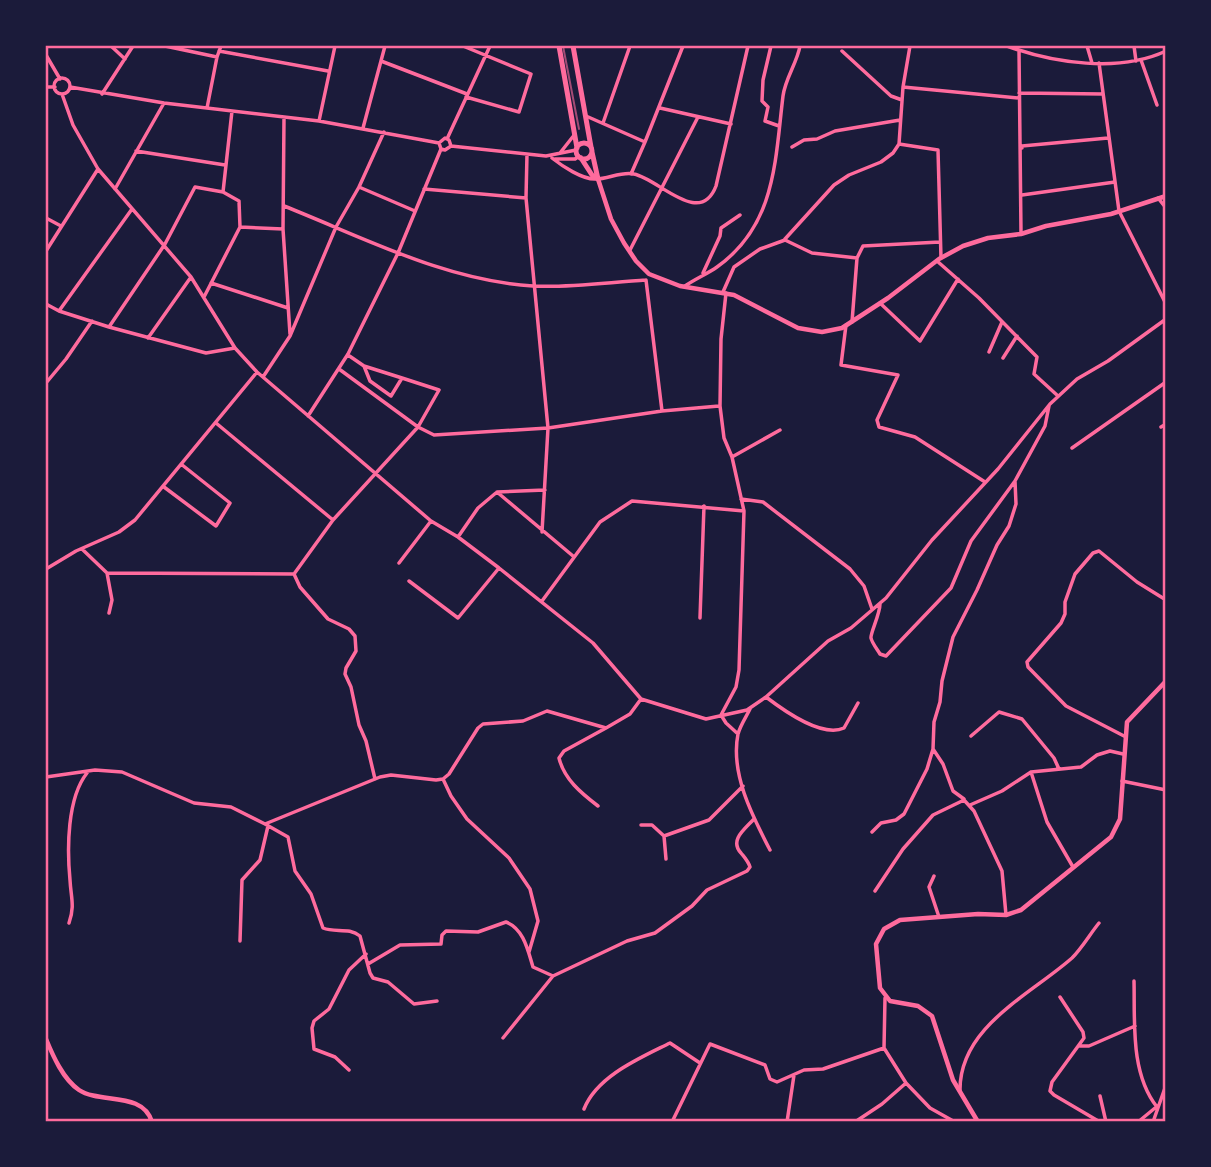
<svg xmlns="http://www.w3.org/2000/svg" width="1211" height="1167" font-family="'Alegreya Sans',sans-serif">
	<style>
		.lines { fill: none; stroke-linecap: round; stroke-linejoin: round }
		.minor { stroke: #ff6b9d; stroke-width: 3.5 }
		.tertiary { stroke: #ff6b9d; stroke-width: 4.5 }
		.secondary { stroke: #ff6b9d; stroke-width: 4.5 }
		.primary { stroke: #ff6b9d; stroke-width: 5 }
		.tram { stroke: #a44b75; stroke-width: 2 }
		.neatline { fill: none; stroke: #ff6b9d; stroke-width: 2.5 }
	</style>
	<rect width="100%" height="100%" fill="#1b1b3a"/>
	<g class="lines">
		<path class="minor" d="M111 46 125 59
			M165 46 217 57
			M463 46 531 74 519 112 466 97
			M771 46 763 80 762 101 768 107 765 121 779 126
			M910 46 903 87 899 144 938 150 941 258
			M1007 46C1053 63 1119 73 1166 51
			M1087 46 1092 63
			M1134 46 1136 61
			M1019 50 1021 233
			M219 51 328 71
			M842 51 891 96 902 100
			M46 55 60 79
			M1141 60 1157 105
			M381 61 467 94
			M1099 63 1119 211 1166 304
			M54 86a8 8 0 1 1 16 0a8 8 0 1 1-16 0Z
			M46 87H55
			M70 87 164 103 319 121 439 143 445 138 449 140 451 146 445 150 441 149 439 143
			M903 87 1019 98
			M1019 93 1103 94
			M62 94 73 125 98 169 191 277 235 348 257 372 431 521 458 537 499 568 593 643 641 699 706 719 747 710 766 697 828 641 851 628 886 598 932 540 998 469 1050 404 1077 379 1108 361 1166 319
			M102 94 133 46
			M207 108 217 57 221 46
			M660 108 731 124
			M586 116 645 142 631 174
			M284 118 283 229 290 334
			M319 121 335 46
			M603 123 630 46
			M363 128 385 46
			M447 139 490 46
			M645 142 683 46
			M451 146 546 156 576 150
			M792 147 804 140 817 139 835 131 900 120
			M1022 148V146L1108 138
			M136 151 225 165
			M560 153 575 134
			M527 154 526 198 548 428 542 532
			M552 158C562 166 583 180 596 179 608 179 622 171 634 174 659 179 700 228 716 186L748 46
			M555 159H575L579 156
			M359 187 415 211
			M115 189 164 103
			M424 189 526 198
			M1022 195 1115 182
			M1158 198 1166 208
			M284 206C365 238 446 281 533 286 568 288 611 282 646 280
			M46 218 61 226
			M240 227 283 229
			M785 239 834 185 849 175 881 162 893 153 899 144
			M630 250 698 117
			M46 251 98 169
			M937 261 979 298 1037 357 1034 374 1058 396
			M703 273 720 236 721 228 740 215
			M211 283 288 308
			M685 286C695 279 707 274 717 267 776 225 775 161 783 96 785 79 797 63 800 46
			M723 292 734 267 760 249 785 240 812 253 857 258
			M726 293 721 339 720 406 724 438 732 457 744 511 739 670 736 687 721 715 726 723 738 734
			M204 297 240 227 239 201 223 192 232 111
			M880 303 920 341 958 279
			M46 304 59 311 109 327 206 353 235 348
			M59 311 132 209
			M852 322 857 258 863 246 940 242
			M846 325 841 365 898 375 877 420 879 427 915 437 985 482
			M109 327 165 244 195 187 223 192
			M148 338 191 277
			M989 352 1002 322
			M348 355 364 366
			M1003 358 1017 336
			M339 369 418 427 434 435 548 428 662 411 646 280
			M263 377 290 336 336 227 359 187 384 132
			M46 383 66 359 92 321
			M662 411 719 406
			M308 416 348 354 398 253 441 149
			M216 423 333 520
			M1161 427 1166 424
			M1072 448 1166 382
			M732 457 780 430
			M164 487 216 526 230 503 181 464
			M497 492 573 556
			M741 499 763 502 850 569 864 586 872 609
			M458 537 478 508 497 492 545 490
			M82 549 107 573 294 574
			M399 563 431 521
			M46 569 76 551 119 532 135 520 257 372
			M107 573 112 600 109 613
			M409 581 458 618 499 568
			M542 601 600 522 632 501 744 511
			M880 604C880 614 870 634 871 638 872 643 877 649 880 654L886 656 951 588 971 541 1015 481 1045 426 1049 406
			M700 618 704 506
			M766 697C783 710 822 738 844 728L858 703
			M750 709C746 717 740 726 738 734 730 774 753 817 770 850
			M971 736 999 712 1022 719 1054 758 1059 769
			M1124 736 1066 706 1028 667 1027 662 1061 623 1065 614V602L1075 574 1093 553 1099 551 1137 582 1166 600
			M933 749 943 764 953 791 964 799
			M1031 772 1047 822 1073 867
			M46 777 95 770 122 772 194 803 231 807 265 824 380 777 391 775 436 780 443 779 449 774 478 728 483 724 523 721 547 711 606 728 630 714 641 699
			M375 779 366 741 359 725 351 687 345 674 346 668 356 651 355 636 349 629 328 619 300 587 294 574 333 520 418 427 439 390 402 378 391 396 370 381 364 366 402 378
			M443 779 451 796 467 819 509 858 530 889 538 921 529 952
			M1122 781 1166 790
			M970 805 1002 791 1031 772 1081 767 1097 755 1110 751 1123 754
			M598 806C581 793 564 779 559 758L564 751 606 728
			M265 824 288 837 295 871 311 894 323 928C335 933 349 927 360 936L370 973 373 978 388 982 414 1004 437 1001
			M641 825H652L664 836 709 820 743 786
			M872 832 881 823 896 820 904 814 927 769 933 749 934 722 940 702 942 681 953 637 977 590 997 545 1009 526 1016 504 1015 481
			M664 836 666 859
			M934 876 929 887 939 917
			M875 891 903 849 933 815 964 800 974 811 1002 871 1006 915
			M69 923C75 906 71 898 70 880 67 849 67 798 87 773
			M240 941 242 880 260 860 268 826
			M368 964 400 945 441 944 442 935 446 931 478 932 506 922C524 929 528 951 533 967L553 976 627 941 655 933 692 906 707 890 747 871 750 867C748 861 745 858 741 853 729 840 745 829 754 819
			M1134 981C1135 1021 1130 1073 1157 1107
			M1060 997 1083 1032 1084 1038 1052 1082 1050 1091 1054 1095 1100 1122
			M885 998 884 1048 906 1083 930 1108 955 1122
			M503 1038 553 976
			M1079 1046H1089L1135 1026
			M349 1070 335 1057 314 1049 312 1028 314 1021 329 1009 349 970 366 954
			M960 1091C959 1027 1030 995 1072 958 1082 948 1090 934 1099 923
			M1100 1096 1106 1122
			M584 1109C597 1076 640 1058 670 1043L700 1063
			M672 1122 710 1044 765 1065 770 1079 777 1082 804 1070 823 1069 884 1048
			M787 1122 794 1075
			M855 1122 882 1104 906 1083
			M1138 1122 1155 1108
			M1153 1122 1166 1085"/>
		<path class="tertiary" d="M978 1122 953 1080 932 1016 918 1006 890 1001 880 988 876 944 884 929 900 920 978 914 1006 915 1021 910 1111 837 1120 819 1127 722 1166 681"/>
		<path class="secondary" d="M598 179 611 219 624 243 636 261 649 274 680 286 734 295 798 328 822 332 842 328 888 298 939 259 963 246 988 238 1021 234 1046 226 1111 214 1166 196
			M46 1039C53 1056 63 1079 79 1090 100 1104 143 1091 152 1122"/>
		<path class="primary" d="M559 46 577 148
			M573 46 591 147
			M576 151a8 8 0 1 1 16 0a8 8 0 1 1-16 0Z
			M592 152 598 179
			M581 158 592 175 598 179"/>
		<path class="tram" d="M563 46 579 129"/>
	</g>
	<rect width="1211" height="1167" fill="none" stroke="#1b1b3a" stroke-width="94"/>
	<rect x="47" y="47" width="1117" height="1073" class="neatline"/>
</svg>
